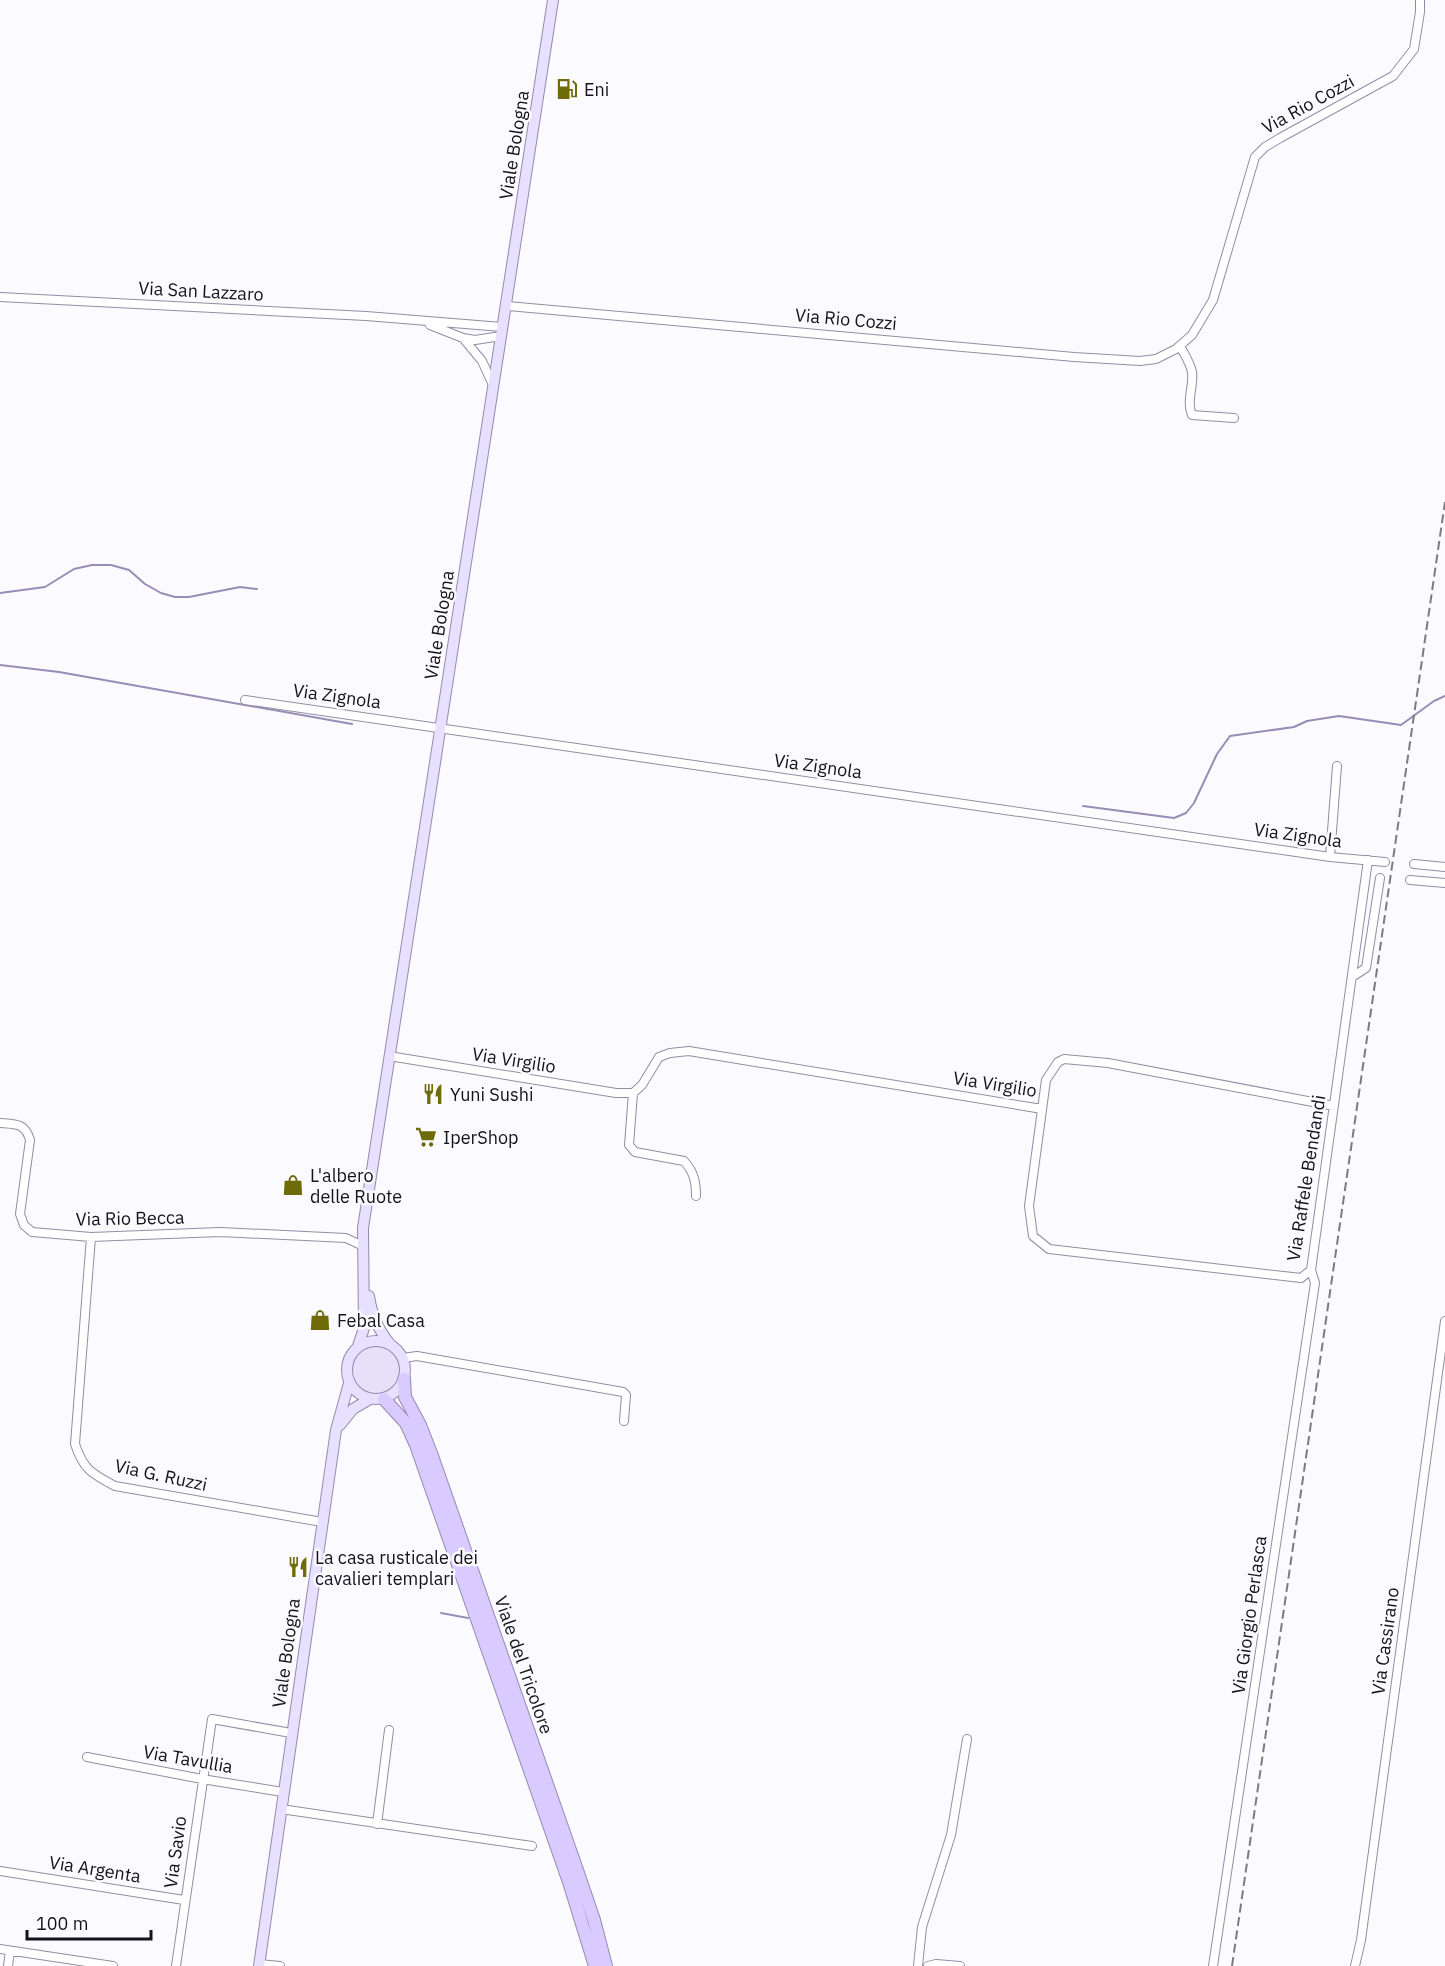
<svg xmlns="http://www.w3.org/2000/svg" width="1445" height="1966" font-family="'IBM Plex Sans',sans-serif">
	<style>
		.green { fill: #e7e0f9 }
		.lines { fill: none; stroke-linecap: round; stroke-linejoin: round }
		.stream { stroke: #998db5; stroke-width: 2 }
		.minor-casing { stroke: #938da4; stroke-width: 10 }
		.major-casing { stroke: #948aaf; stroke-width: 12 }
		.highway-casing { stroke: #948aaf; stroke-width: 14 }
		.minor { stroke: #fff; stroke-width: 8 }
		.major { stroke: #e8e0ff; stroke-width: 10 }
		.highway { stroke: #d9cbff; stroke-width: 12 }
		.rail { stroke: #7d7b82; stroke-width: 2; stroke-dasharray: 9 4.5; stroke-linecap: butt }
		.labels { text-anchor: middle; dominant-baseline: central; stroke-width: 5; stroke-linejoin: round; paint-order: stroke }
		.poi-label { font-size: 18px; fill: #15121b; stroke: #fbfaff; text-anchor: start }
		.street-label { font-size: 18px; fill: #15121b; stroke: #fbfaff }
	</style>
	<rect width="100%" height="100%" fill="#fbfaff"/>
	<path class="green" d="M352 1370a24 24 0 1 1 48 0a24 24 0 1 1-48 0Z"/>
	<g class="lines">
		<path class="stream" d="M0 593 45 587 74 569 92 565H111L129 570 145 584 161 593 175 597H189L240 587 257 589
			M0 665 59 672 352 724
			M1083 806 1174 818 1186 813 1194 803 1217 754 1230 736 1294 727 1307 721 1339 716 1401 725 1434 701 1445 696
			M441 1613 468 1618"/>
		<defs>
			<path id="minor" d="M0 297 366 316 502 327
				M507 306 1074 357 1140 361 1156 359 1176 349 1192 335 1213 300 1255 157 1265 147 1280 138 1393 76 1414 49 1420 12V0
				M430 325 463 338 475 340 501 336
				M463 338 482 361 493 385
				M1180 346C1184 354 1190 362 1192 372 1194 386 1186 401 1192 415L1234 418
				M245 700 1330 857 1385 862
				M1330 857 1337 766
				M1414 864 1445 867
				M1410 880 1445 883
				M1352 977 1366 968 1380 878
				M389 1056 616 1093H633L642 1085 659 1057 670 1053 689 1051 1042 1109
				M633 1093 629 1145 635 1152 684 1161C694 1172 696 1182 696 1196
				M1334 1106 1108 1063 1064 1059 1058 1062 1046 1080 1029 1206 1033 1236 1049 1249 1301 1278 1311 1270 1368 860
				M0 1123C16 1124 25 1123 30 1140L20 1214 24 1225 32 1232 91 1237 220 1232 346 1238 363 1246
				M91 1237 75 1444C83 1469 92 1474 115 1486L322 1522
				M403 1358 417 1356 623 1392 626 1395 624 1421
				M87 1757 202 1779 283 1792
				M281 1809 532 1846
				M377 1824 389 1730
				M0 1871 184 1900
				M0 1949 113 1966
				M259 1964 280 1966
				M8 1966 10 1951
				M176 1966 212 1719 291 1733
				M918 1966 922 1927 951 1835 967 1739
				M928 1966 936 1964 960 1966
				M1213 1966 1315 1283 1311 1270
				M1355 1966 1361 1940 1445 1321"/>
			<path id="major" d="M369 1296C372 1315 377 1328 390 1344
				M347 1370a29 29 0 1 1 58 0a29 29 0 1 1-58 0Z
				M358 1346 364 1328 363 1228 553 0
				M340 1425 353 1409 370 1399
				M259 1966 336 1430 349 1383"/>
			<path id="highway" d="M404 1379 405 1397 420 1425 432 1456 577 1870 594 1920 606 1966
				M384 1399 406 1423 416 1445 569 1882 595 1966"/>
		</defs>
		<use href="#minor" class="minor-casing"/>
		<use href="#major" class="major-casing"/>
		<use href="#highway" class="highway-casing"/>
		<use href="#minor" class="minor"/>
		<use href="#major" class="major"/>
		<use href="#highway" class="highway"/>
		<path class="rail" d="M1232 1966 1445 502"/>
	</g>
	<defs>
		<symbol id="fuel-bare" viewBox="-9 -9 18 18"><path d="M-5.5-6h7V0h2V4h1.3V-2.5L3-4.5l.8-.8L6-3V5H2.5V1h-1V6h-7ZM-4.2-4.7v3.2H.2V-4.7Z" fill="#6e6b08" stroke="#fbfaff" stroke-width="2.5" paint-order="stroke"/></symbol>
		<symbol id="restaurant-bare" viewBox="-9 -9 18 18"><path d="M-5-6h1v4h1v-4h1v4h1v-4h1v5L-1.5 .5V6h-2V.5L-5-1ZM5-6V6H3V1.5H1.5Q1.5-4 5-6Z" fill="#6e6b08" stroke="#fbfaff" stroke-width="2.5" paint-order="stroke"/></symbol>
		<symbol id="supermarket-bare" viewBox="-9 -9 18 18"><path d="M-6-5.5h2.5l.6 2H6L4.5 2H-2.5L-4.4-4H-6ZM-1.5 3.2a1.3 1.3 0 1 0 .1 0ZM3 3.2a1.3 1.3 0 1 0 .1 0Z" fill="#6e6b08" stroke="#fbfaff" stroke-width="2.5" paint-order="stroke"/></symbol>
		<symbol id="shop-bare" viewBox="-9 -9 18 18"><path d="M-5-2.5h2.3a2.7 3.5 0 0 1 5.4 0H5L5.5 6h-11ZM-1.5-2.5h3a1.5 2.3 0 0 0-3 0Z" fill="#6e6b08" stroke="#fbfaff" stroke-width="2.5" paint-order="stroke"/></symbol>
	</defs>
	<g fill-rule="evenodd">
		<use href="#fuel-bare" x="552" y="74" width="30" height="30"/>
		<use href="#restaurant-bare" x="418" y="1079" width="30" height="30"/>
		<use href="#supermarket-bare" x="411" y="1122" width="30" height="30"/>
		<use href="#shop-bare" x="278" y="1170" width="30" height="30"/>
		<use href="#shop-bare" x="305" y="1305" width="30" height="30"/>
		<use href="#restaurant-bare" x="283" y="1552" width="30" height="30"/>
	</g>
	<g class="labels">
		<g class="poi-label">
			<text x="584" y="89">Eni</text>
			<text x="450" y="1094">Yuni Sushi</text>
			<text x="443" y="1137">IperShop</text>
			<text x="310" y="1175">L'albero<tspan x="310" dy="21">delle Ruote</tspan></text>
			<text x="337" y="1320">Febal Casa</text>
			<text x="315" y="1557">La casa rusticale dei<tspan x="315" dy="21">cavalieri templari</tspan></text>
		</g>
		<g class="street-label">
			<text transform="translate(1308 104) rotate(-29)">Via Rio Cozzi</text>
			<text transform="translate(514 145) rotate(-81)">Viale Bologna</text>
			<text transform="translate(201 291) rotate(3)">Via San Lazzaro</text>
			<text transform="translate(846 319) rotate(5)">Via Rio Cozzi</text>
			<text transform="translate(439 625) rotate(-81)">Viale Bologna</text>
			<text transform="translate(337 696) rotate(8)">Via Zignola</text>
			<text transform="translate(818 766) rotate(8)">Via Zignola</text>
			<text transform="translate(1298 835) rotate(8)">Via Zignola</text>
			<text transform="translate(514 1060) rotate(9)">Via Virgilio</text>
			<text transform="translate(995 1084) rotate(9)">Via Virgilio</text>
			<text transform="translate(1306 1178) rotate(-81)">Via Raffele Bendandi</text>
			<text transform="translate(130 1218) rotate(-1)">Via Rio Becca</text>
			<text transform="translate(161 1475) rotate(12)">Via G. Ruzzi</text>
			<text transform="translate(1249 1615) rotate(-82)">Via Giorgio Perlasca</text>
			<text transform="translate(1385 1641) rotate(-82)">Via Cassirano</text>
			<text transform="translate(286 1653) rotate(-82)">Viale Bologna</text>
			<text transform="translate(524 1665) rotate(71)">Viale del Tricolore</text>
			<text transform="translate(188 1759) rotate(10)">Via Tavullia</text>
			<text transform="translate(175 1852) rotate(-82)">Via Savio</text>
			<text transform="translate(95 1869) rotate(9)">Via Argenta</text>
		</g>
	</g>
	<path d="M27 1930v9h124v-9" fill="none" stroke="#15121b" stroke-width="3"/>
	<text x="36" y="1930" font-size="18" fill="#15121b" stroke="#fbfaff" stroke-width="4.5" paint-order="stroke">100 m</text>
</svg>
